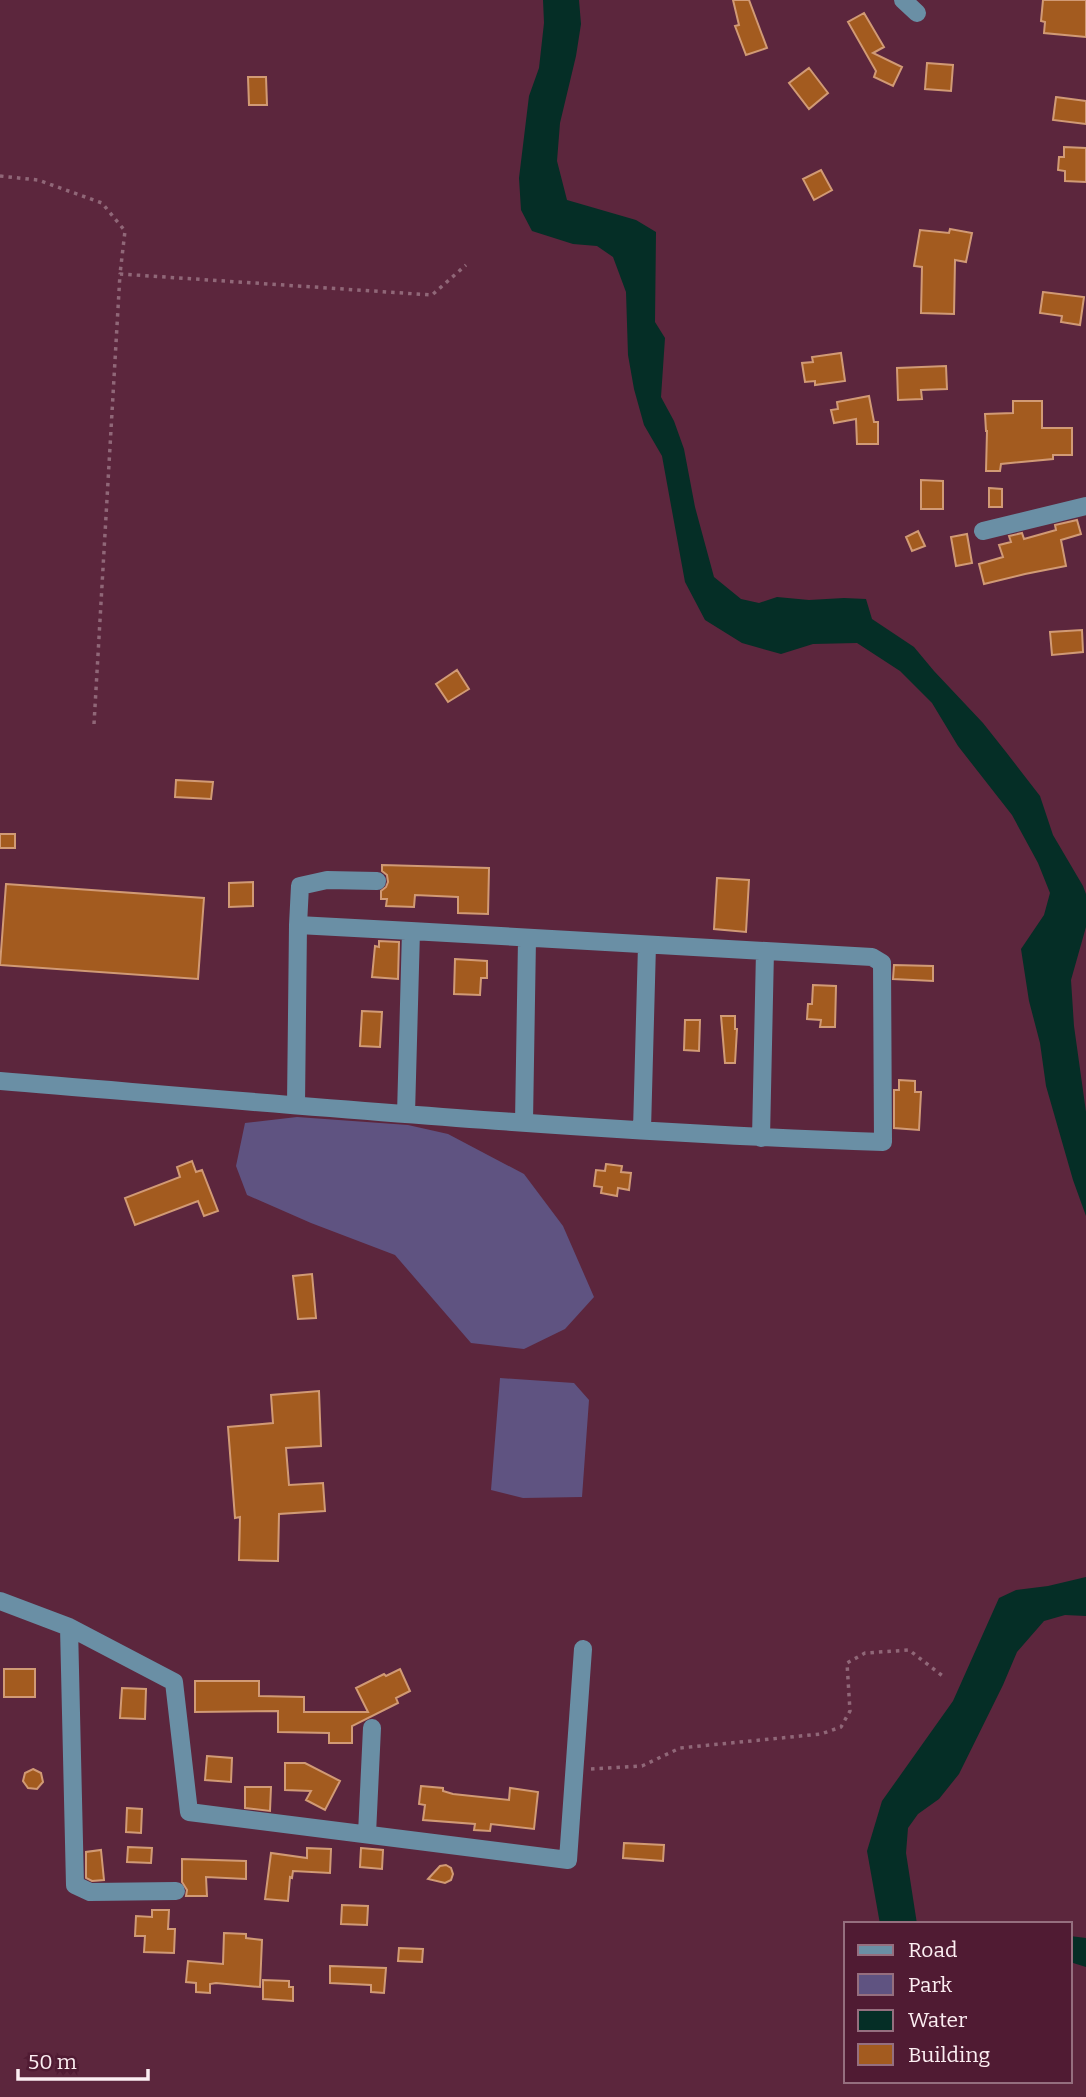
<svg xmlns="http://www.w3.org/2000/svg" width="1086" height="2097" font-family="Bitter,serif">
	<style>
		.green { fill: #5f5381 }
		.water { fill: #052e26 }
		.building { fill: #a35b1f; stroke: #d19a75; stroke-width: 2 }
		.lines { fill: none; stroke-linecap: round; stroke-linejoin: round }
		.path { stroke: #906778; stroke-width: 3.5; stroke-dasharray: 3.5 5; stroke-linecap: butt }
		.minor { stroke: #6a8fa5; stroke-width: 18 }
	</style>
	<rect width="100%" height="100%" fill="#5c263d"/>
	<path class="green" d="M297 1117 408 1125 448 1134 524 1174 563 1226 594 1297 565 1329 524 1349 471 1343 395 1255 311 1223 247 1195 236 1166 245 1123Z
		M500 1378 574 1383 589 1400 582 1497 523 1498 491 1490Z"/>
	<path class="water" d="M543 0H579L581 24 576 56 560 123 557 161 567 200 636 220 656 232 655 322 665 338 661 397 674 421 684 449 695 507 714 577 741 599 759 603 777 597 809 600 844 598 866 599 872 619 914 647 934 671 983 723 1006 752 1040 796 1053 835 1083 886 1086 894V927L1071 980 1074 1026 1086 1112V1216L1073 1180 1046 1086 1040 1043 1029 1001 1021 949 1044 915 1050 893 1038 863 1012 815 958 746 932 703 900 671 857 643 813 644 781 654 742 643 705 620 685 582 662 456 644 425 634 389 628 355 626 292 613 257 597 246 573 244 532 231 521 210 519 178 529 96 539 68 544 23Z
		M1086 1577V1616L1065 1615 1044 1621 1017 1652 1003 1685 959 1774 939 1799 918 1814 908 1828 906 1853 917 1924H880L867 1851 882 1801 953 1701 999 1598 1016 1590 1048 1586Z
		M1070 1936 1086 1938V1967L1070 1962Z"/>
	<path class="building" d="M733 0H749L767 48 746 55 735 26 739 25Z
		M1043 0H1086V37L1044 33 1045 22 1041 21Z
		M864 13 884 47 873 53 902 67 893 86 874 77 876 71 848 22Z
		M927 63 953 65 951 91 925 89Z
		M809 68 828 93 809 109 789 83Z
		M248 77H266L267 105H249Z
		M1056 97 1086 101V124L1053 120Z
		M1064 147 1086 148V182L1065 181V171L1058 170 1059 157H1064Z
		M821 170 832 190 814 200 803 179Z
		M950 229 972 233 966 262 955 260 954 314 921 313 922 267 914 266 920 230 949 233Z
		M1043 292 1084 297 1080 325 1061 322 1062 316 1040 313Z
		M841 353 845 381 815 385V381L805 382 802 363 813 362 812 357Z
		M946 366 947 389 921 390 922 399 898 400 897 368Z
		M869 396 874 422H878V444H857L856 419 834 423 831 410 838 409 837 402Z
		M1013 401H1042V428H1072V455H1053V459L1001 464 1000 471H986L987 431H986L985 414 1013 413Z
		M921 480 943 481V509H921Z
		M989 488 1002 489V507H989Z
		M1077 520 1081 534 1061 540 1066 566 1025 574 984 584 979 564 1003 557 999 545 1011 542 1009 536 1022 533 1024 539 1056 530 1055 525Z
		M918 531 925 546 912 551 906 537Z
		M967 534 972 563 956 566 951 537Z
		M1082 630 1083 652 1052 655 1050 632Z
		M457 670 469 689 448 702 436 684Z
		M176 780 213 782 211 799 175 797Z
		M0 834H15V848H0Z
		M382 865 489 868 488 914 458 913V897L415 895 414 907 386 906 387 899H381V891L386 887 388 882 387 875 382 871Z
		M717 878 749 880 746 932 714 929Z
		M253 882V906L229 907V883Z
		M6 884 204 898 198 979 0 965Z
		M379 941 399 942 398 979 372 977 375 946 379 947Z
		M455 959 487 961V978H481L480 995 454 994Z
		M894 965 933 966V981L893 979Z
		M813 985 836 986 835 1027H820L821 1020 807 1019 808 1004H812Z
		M362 1011 382 1012 380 1047 360 1046Z
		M721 1016H735V1029H737L735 1063H725Z
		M685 1020H700L699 1051 684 1050Z
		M899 1080 915 1081V1092H921L919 1130 894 1128V1090H899Z
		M192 1161 196 1172 202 1170 218 1211 204 1216 198 1201 135 1225 125 1198 180 1177 177 1167Z
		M606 1164 622 1166 621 1172 631 1173 629 1190 618 1188 617 1196 601 1193 602 1187 594 1186 596 1170 605 1171Z
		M312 1274 316 1318 298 1319 293 1276Z
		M319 1391 321 1446 286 1448 289 1485 323 1483 325 1511 279 1514 278 1561 239 1560 240 1517 235 1518 228 1427 273 1423 271 1395Z
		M4 1669H35V1697H4Z
		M400 1669 410 1691 396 1698 398 1703 352 1726V1743H329V1733L278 1732V1711L195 1712V1681H259V1696L304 1697V1712H368L356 1688 384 1674 386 1676Z
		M122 1688 146 1689 145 1719 120 1718Z
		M207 1756 232 1758 231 1782 205 1780Z
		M285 1763H305L340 1781 325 1810 306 1800 311 1791 285 1790Z
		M33 1769 41 1773 43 1782 37 1789 28 1788 23 1781 25 1773Z
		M421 1786 443 1788V1791L453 1794 509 1800 510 1788 538 1792 534 1829 491 1824 490 1831 474 1830 475 1824 423 1820 425 1805 419 1804Z
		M245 1787H271L270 1811 245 1808Z
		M127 1808 142 1809 141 1833 126 1832Z
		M624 1843 664 1845 663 1861 623 1858Z
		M128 1847 152 1848 151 1863 127 1862Z
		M307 1848 331 1849 330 1873 293 1871 292 1878 290 1877 288 1901 265 1899 271 1853 307 1858Z
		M361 1848 383 1850 382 1869 360 1867Z
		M101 1850 104 1880 92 1881 86 1878V1852Z
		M182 1859 246 1861V1879L206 1877 207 1896H186L187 1890 182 1882Z
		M446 1865 451 1868 453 1874 451 1880 445 1883 428 1879 440 1866Z
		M342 1905 368 1906 367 1925 341 1924Z
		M152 1910H169L168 1929H175L174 1953 144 1952 145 1936H135L136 1916 152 1917Z
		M224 1933 246 1934V1938L262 1940 260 1987 216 1983 210 1984V1993L196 1992V1983L186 1982 188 1961 223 1964Z
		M399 1948 423 1949 422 1962 398 1961Z
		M330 1966 386 1968 384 1993 371 1992V1985L330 1983Z
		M263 1980 289 1981V1987H293V2001L263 1999Z"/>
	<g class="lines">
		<path class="path" d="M0 176 38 180 102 203 125 231 120 274
			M94 724 120 274 432 295 466 265
			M591 1769 642 1766 680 1748 821 1734 841 1727 850 1711 847 1663 865 1653 909 1650 944 1677"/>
		<path class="minor" d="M903 0 917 13
			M983 531 1086 506
			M298 925 300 886 327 880 377 881
			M0 1081C294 1105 588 1132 883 1142L882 963 872 957 411 931 406 1114
			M296 1105 298 925 411 931
			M524 1122 527 939
			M642 1130 647 945
			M761 1138 765 951
			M0 1601 69 1627 174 1682 189 1812 568 1860 583 1649
			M69 1627 75 1885 90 1892 176 1891
			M367 1834 372 1728"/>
	</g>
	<rect x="844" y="1922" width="228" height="161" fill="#501b33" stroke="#956f7f" stroke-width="2"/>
	<rect x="858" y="1945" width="35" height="10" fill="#6a8fa5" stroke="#956f7f" stroke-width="2"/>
	<text x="908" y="1957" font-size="21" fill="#fceef2">Road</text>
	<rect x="858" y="1974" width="35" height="21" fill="#5f5381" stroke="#956f7f" stroke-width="2"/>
	<text x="908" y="1992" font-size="21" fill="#fceef2">Park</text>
	<rect x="858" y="2010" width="35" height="21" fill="#052e26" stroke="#956f7f" stroke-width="2"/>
	<text x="908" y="2027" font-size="21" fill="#fceef2">Water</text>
	<rect x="858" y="2044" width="35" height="21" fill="#a35b1f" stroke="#956f7f" stroke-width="2"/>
	<text x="908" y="2062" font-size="21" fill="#fceef2">Building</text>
	<path d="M18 2069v10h130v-10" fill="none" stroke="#fceef2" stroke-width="3.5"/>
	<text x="28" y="2069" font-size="21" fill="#fceef2" stroke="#501b33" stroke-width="5" paint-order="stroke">50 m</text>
</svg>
